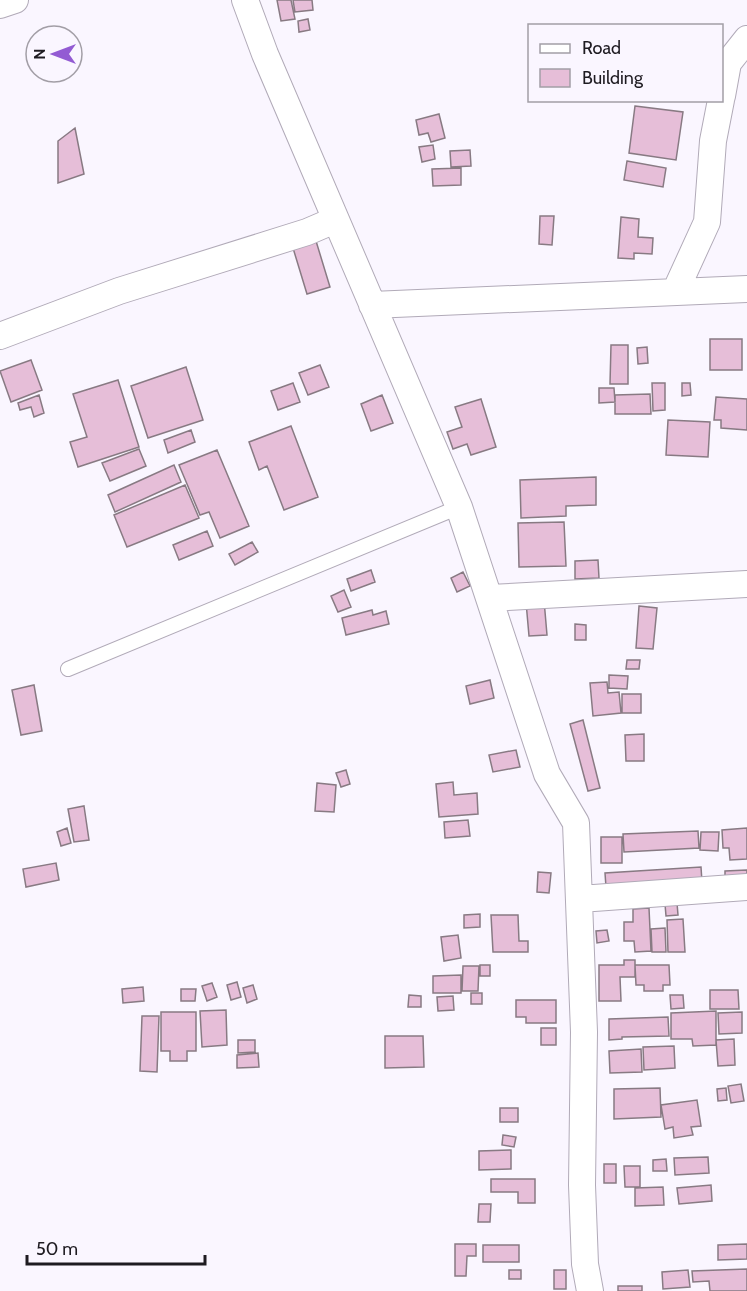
<svg xmlns="http://www.w3.org/2000/svg" width="747" height="1291" font-family="Cabin,sans-serif">
	<style>
		.building { fill: #e6bed8; stroke: #887a83; stroke-width: 1.5 }
		.lines { fill: none; stroke-linecap: round; stroke-linejoin: round }
		.lane-casing { stroke: #b1aab8; stroke-width: 16 }
		.street-casing { stroke: #b1aab8; stroke-width: 28 }
		.lane { stroke: #fff; stroke-width: 14 }
		.street { stroke: #fff; stroke-width: 26 }
	</style>
	<rect width="100%" height="100%" fill="#faf6ff"/>
	<path class="building" d="M277 0H291L295 19 281 21Z
		M293 0H312L313 10 295 12Z
		M308 19 310 30 299 32 298 21Z
		M635 106 683 112 676 160 629 153Z
		M439 114 445 138 431 142 428 133 419 135 416 120Z
		M75 128 84 174 58 183V141Z
		M433 145 435 159 422 162 419 147Z
		M470 150 471 166 451 167 450 151Z
		M627 161 666 168 663 187 624 180Z
		M461 168V185L433 186 432 169Z
		M540 216H554L552 245 539 244Z
		M621 217 639 219 638 237 653 238 652 254 634 253V259L618 258Z
		M316 241 330 287 307 294 293 248Z
		M710 339H742V370H710Z
		M611 345H628V384H610Z
		M647 347 648 363 638 364 637 348Z
		M31 360 42 390 11 402 0 371Z
		M320 365 329 387 308 395 299 373Z
		M186 367 203 420 148 438 131 386Z
		M118 380 139 447 78 467 70 442 87 437 73 394Z
		M293 383 300 402 278 410 271 391Z
		M652 383H665V410L653 411Z
		M682 383H690L691 395 682 396Z
		M599 388H614L615 402 599 403Z
		M650 394 651 414H615V395Z
		M39 395 44 413 34 417 31 407 20 410 18 403Z
		M382 395 393 423 371 431 361 404Z
		M716 397 747 399V430L721 428V420H714Z
		M481 399 496 447 471 455 467 444 453 449 447 432 462 427 455 407Z
		M668 420 710 422 708 457 666 455Z
		M291 426 318 497 284 510 267 466 259 470 249 442Z
		M191 430 195 442 168 453 164 440Z
		M139 449 146 466 110 481 102 463Z
		M217 450 249 526 220 538 209 512 200 515 179 465Z
		M174 465 181 482 115 512 108 495Z
		M596 477V505L566 506V516L521 518 520 480Z
		M185 485 199 518 127 547 114 515Z
		M564 522 566 566 519 567 518 523Z
		M207 531 213 546 179 560 173 545Z
		M252 542 258 552 235 565 229 554Z
		M598 560 599 578 575 579V561Z
		M371 570 375 582 351 591 347 579Z
		M463 572 470 586 457 592 451 578Z
		M344 590 351 607 338 612 331 596Z
		M544 600 547 635 529 636 526 602Z
		M639 606 657 608 653 649 636 648Z
		M372 610 373 615 386 611 389 624 346 635 342 618Z
		M575 624 586 625V640H575Z
		M627 660H640L639 669H626Z
		M609 675 628 676 627 689 609 688Z
		M490 680 494 698 470 704 466 686Z
		M607 682 608 693 619 692 621 713 593 716 590 683Z
		M34 685 42 731 21 735 12 690Z
		M622 694H641V713H622Z
		M583 720 600 788 588 791 570 724Z
		M644 734V761H626L625 735Z
		M516 750 520 767 493 772 489 755Z
		M346 770 350 784 341 787 336 773Z
		M453 782 454 795 477 793 478 814 439 817 436 784Z
		M317 783 336 785 334 812 315 811Z
		M84 806 89 840 74 842 68 809Z
		M468 820 470 836 445 838 444 822Z
		M67 828 71 843 61 846 57 832Z
		M747 828V859L730 860 729 848H723L722 830Z
		M698 831 699 848 624 852 623 834Z
		M701 832H719L718 851 700 850Z
		M601 837H622V863H601Z
		M56 863 59 880 26 887 23 869Z
		M701 867 702 882 606 887 605 873Z
		M747 870V883L725 884V871Z
		M538 872 551 873 549 893 537 892Z
		M677 903 678 915 666 916 665 904Z
		M649 908 651 951 635 952 634 941H624V922H633V909Z
		M480 914V927L464 928V915Z
		M491 915H518L519 941H528V952H493Z
		M683 919 685 952H668L667 920Z
		M665 928 666 952H652L651 929Z
		M607 930 609 941 597 943 596 931Z
		M458 935 461 958 444 961 441 937Z
		M624 960H635V977H620L621 1001H599V965H624Z
		M480 965H490V976H480Z
		M635 965H669L670 985H663V991H644V985H636Z
		M463 966H479L478 991H462Z
		M461 975V993H433V976Z
		M237 982 241 997 231 1000 227 985Z
		M212 983 217 997 207 1001 202 986Z
		M253 985 257 999 247 1003 243 988Z
		M143 987 144 1001 123 1003 122 989Z
		M181 989H196L195 1001H181Z
		M710 990H738L739 1009H710Z
		M471 993H482V1004H471Z
		M409 995 421 996V1007H408Z
		M670 995H683L684 1008 671 1009Z
		M453 996 454 1010 438 1011 437 997Z
		M516 1000H556V1023H526V1017H516Z
		M226 1010 227 1045 202 1047 200 1011Z
		M716 1011V1045L693 1046 692 1039H671V1013Z
		M161 1012H196V1051H187V1061H170V1051H161Z
		M742 1012V1033L719 1034 718 1013Z
		M142 1016H159L157 1072 140 1071Z
		M668 1017 669 1036 622 1037V1039L609 1040V1019Z
		M541 1028H556V1045H541Z
		M385 1036H423L424 1067 385 1068Z
		M734 1039 735 1065 718 1066 716 1040Z
		M238 1040H255V1052L238 1053Z
		M674 1046 675 1068 644 1070 643 1047Z
		M641 1049 642 1072 610 1073 609 1051Z
		M258 1053 259 1067 237 1068V1055Z
		M741 1084 744 1101 731 1103 728 1086Z
		M660 1088 661 1117 614 1119V1089Z
		M726 1088 727 1100 718 1101 717 1089Z
		M697 1100 701 1126 691 1127 693 1135 674 1138 673 1127 665 1129 661 1105Z
		M500 1108H518V1122H500Z
		M503 1135 516 1137 514 1147 502 1145Z
		M511 1150V1169L479 1170V1151Z
		M708 1157 709 1173 675 1175 674 1158Z
		M666 1159 667 1171H653V1160Z
		M604 1164H616V1183H604Z
		M624 1166H640V1187H625Z
		M491 1179H535V1203H518V1192H491Z
		M711 1185 712 1201 679 1204 677 1188Z
		M663 1187 664 1205 635 1206V1188Z
		M479 1204H491L490 1222H478Z
		M455 1244H476V1256H467L466 1276H455Z
		M747 1244V1259L718 1260V1245Z
		M483 1245H519V1262H483Z
		M747 1269V1291H710L709 1281 693 1282 692 1271Z
		M509 1270H521V1279H509Z
		M554 1270H566V1289H554Z
		M688 1270 690 1287 663 1289 662 1272Z
		M618 1286H642V1291H618Z"/>
	<g class="lines">
		<defs>
			<path id="lane" d="M68 669 459 507"/>
			<path id="street" d="M245 0 265 54 459 507 547 774 576 823 584 1032 582 1185 585 1264 590 1291
				M0 5 15 0
				M722 96 728 63 747 39
				M675 292 707 222 713 141 721 100
				M372 305 747 289
				M0 336 119 291 307 232 335 220
				M490 598 747 584
				M580 899 747 887"/>
		</defs>
		<use href="#lane" class="lane-casing"/>
		<use href="#street" class="street-casing"/>
		<use href="#lane" class="lane"/>
		<use href="#street" class="street"/>
	</g>
	<rect x="528" y="24" width="195" height="78" fill="#faf6ff" stroke="#a29ea6" stroke-width="1.5"/>
	<rect x="540" y="44" width="30" height="9" fill="#ffffff" stroke="#a29ea6" stroke-width="1.5"/>
	<text x="582" y="54" font-size="18" fill="#1e1b21">Road</text>
	<rect x="540" y="69" width="30" height="18" fill="#e6bed8" stroke="#a29ea6" stroke-width="1.5"/>
	<text x="582" y="84" font-size="18" fill="#1e1b21">Building</text>
	<g transform="translate(54 54) rotate(270)"><circle r="28" fill="#faf6ff" stroke="#a29ea6" stroke-width="1.5"/>
	<path d="M0-4.5L10 22L0 15L-10 22Z" fill="#935bd3"/>
	<text y="-9" font-size="16" font-weight="bold" text-anchor="middle" fill="#1e1b21">N</text>
	</g>
	<path d="M27 1255v9h178v-9" fill="none" stroke="#1e1b21" stroke-width="3"/>
	<text x="36" y="1255" font-size="18" fill="#1e1b21" stroke="#faf6ff" stroke-width="4.5" paint-order="stroke">50 m</text>
</svg>
